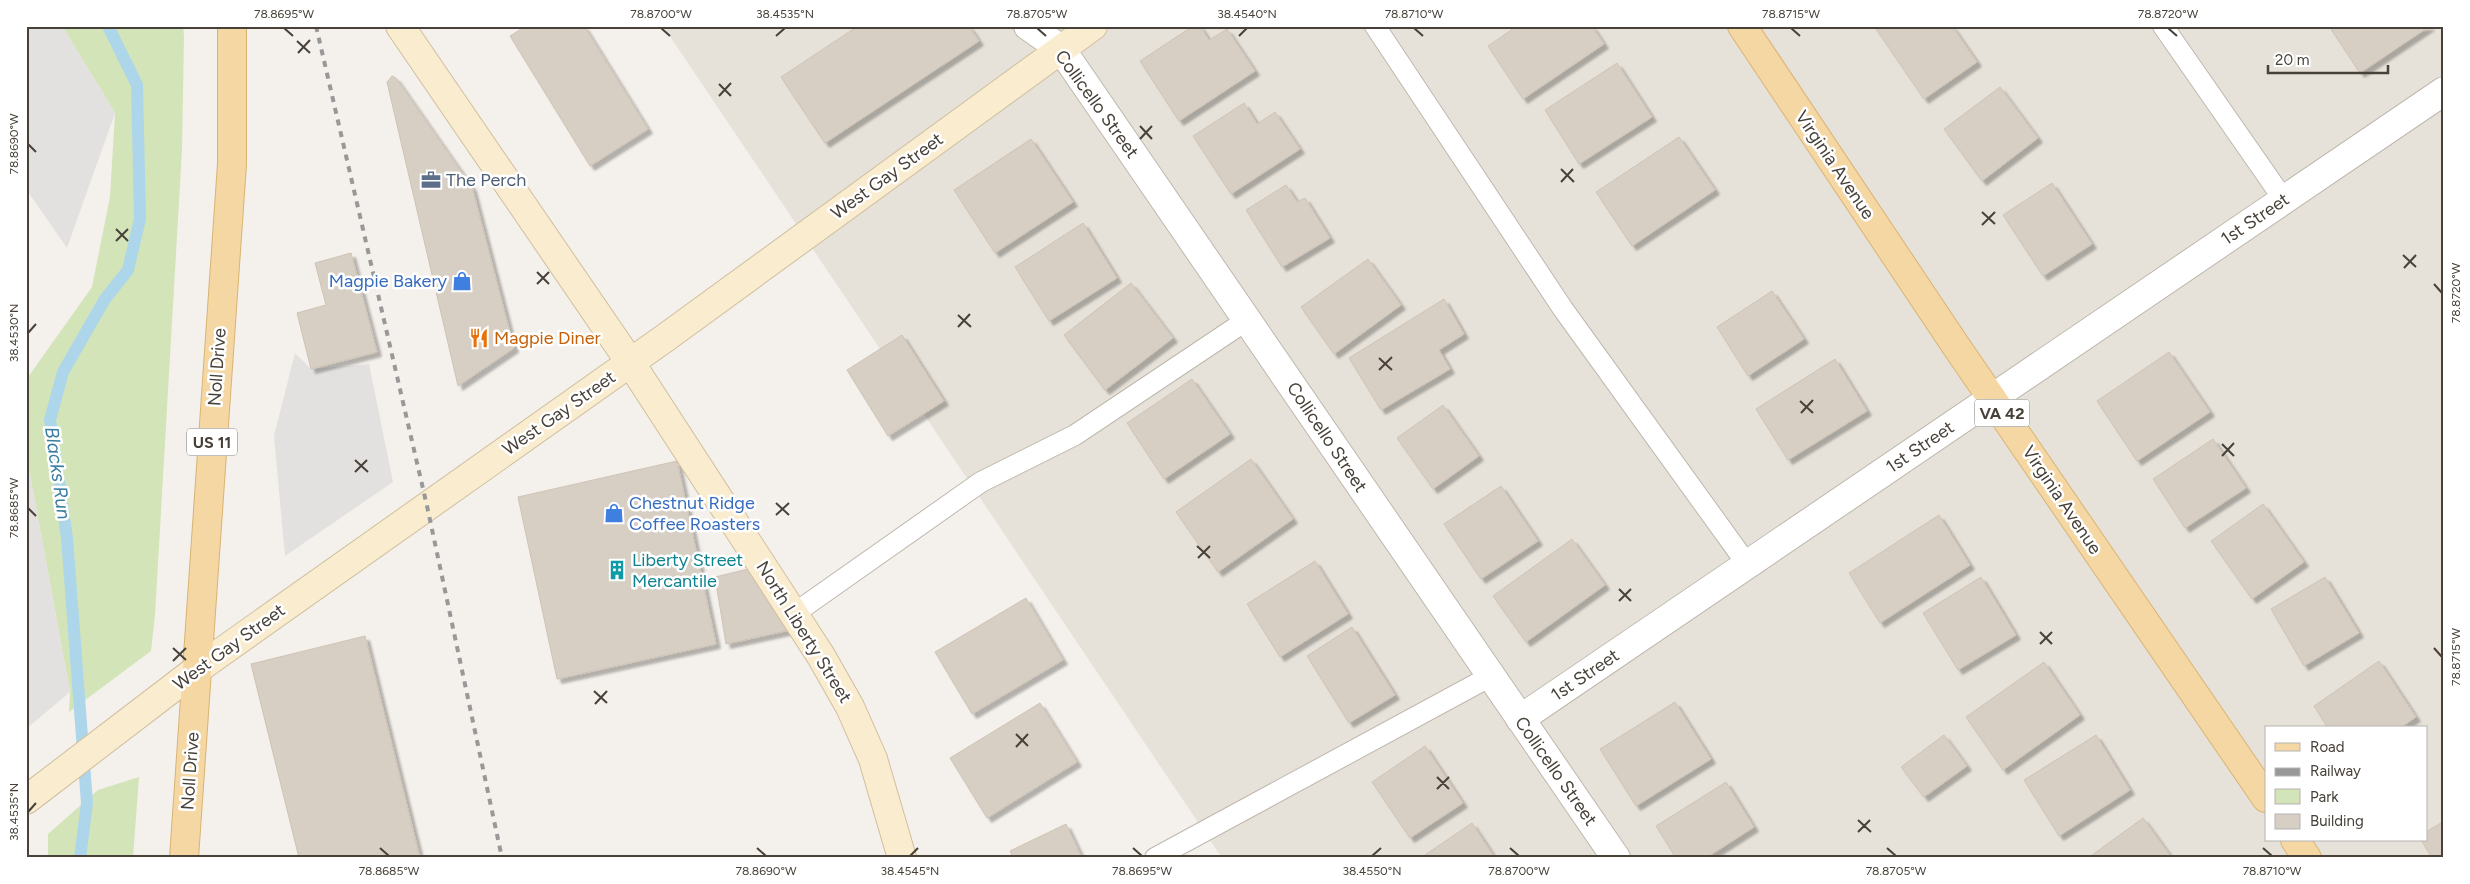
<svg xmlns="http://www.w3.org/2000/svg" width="2470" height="884" font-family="Figtree,sans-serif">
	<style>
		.residential { fill: #e7e2d9; fill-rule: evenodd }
		.green { fill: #d3e4b8 }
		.parking { fill: #e3e1df }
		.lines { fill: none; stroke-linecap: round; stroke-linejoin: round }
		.stream { stroke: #aed6ea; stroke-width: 12 }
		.building { fill: #d7cec4; stroke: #cfc3b5; filter: url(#shadow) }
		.lane-casing { stroke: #bfb7ae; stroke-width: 22 }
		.street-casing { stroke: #bfb7ae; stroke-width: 30 }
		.secondary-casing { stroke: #cfbf9f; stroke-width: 30 }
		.primary-casing { stroke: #d9b374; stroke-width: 30 }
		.lane { stroke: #fff; stroke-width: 20 }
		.street { stroke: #fff; stroke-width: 28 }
		.secondary { stroke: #faeccf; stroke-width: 28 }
		.primary { stroke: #f5d7a3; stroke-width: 28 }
		.rail { stroke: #989898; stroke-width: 4; stroke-dasharray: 6 6; stroke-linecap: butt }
		.ticks { fill: none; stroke: #474139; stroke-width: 2 }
		.labels { text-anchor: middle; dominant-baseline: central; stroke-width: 5; stroke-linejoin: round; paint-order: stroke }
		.shield { fill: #fff; stroke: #7e7a74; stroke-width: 1 }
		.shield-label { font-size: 16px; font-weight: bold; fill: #474139 }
		.street-label { font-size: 18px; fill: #474139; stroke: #fff }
		.service-label { font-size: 18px; fill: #4e5e75; stroke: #fff; text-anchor: start }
		.shop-label { font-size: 18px; fill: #366cbe; stroke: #fff; text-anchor: end }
		.food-label { font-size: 18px; fill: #c56008; stroke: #fff; text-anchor: start }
		.culture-label { font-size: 18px; fill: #0d838f; stroke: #fff; text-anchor: start }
		.water-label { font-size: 19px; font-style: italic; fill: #3a7da1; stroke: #fff }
		.neatline { fill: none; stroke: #474139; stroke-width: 2 }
		.ticks-label { font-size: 12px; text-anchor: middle; fill: #474139 }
	</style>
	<defs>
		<filter id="shadow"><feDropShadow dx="4.5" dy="4.5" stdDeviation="1" flood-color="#0004"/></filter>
	</defs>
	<rect width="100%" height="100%" fill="#f4f0eb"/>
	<path class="residential" d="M663 26H2444V858H1222ZM2266 728H2426V840H2266Z"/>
	<path class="green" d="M62 26H183L184 36 182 150 155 615 151 651 69 712 70 692 26 453V380L92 287 110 197 115 113Z
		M139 777 133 858H48V834L98 790Z"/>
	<path class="parking" d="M26 26H62L115 113 67 248 26 189Z
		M295 353 311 369 369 364 393 482 285 556 274 436Z
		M26 453 70 692 26 729Z"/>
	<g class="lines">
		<path class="stream" d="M80 858 87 803 67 538 50 420 63 372 105 299 128 270 140 219 137 85 108 26"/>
	</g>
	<path class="building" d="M526 26H584L648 129 590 166 510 36Z
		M858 26H969L979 41 825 143 781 77Z
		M1193 26H1200L1209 40 1227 29 1255 71 1179 121 1140 61Z
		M1517 26H1592L1604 44 1523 99 1488 46Z
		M1874 26H1952L1977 62 1924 99Z
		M2329 26H2430L2360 73Z
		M1617 63 1652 117 1579 164 1545 110Z
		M392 76 396 78 472 187 514 348 458 386 387 82Z
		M2000 87 2038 138 1982 181 1944 129Z
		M1244 103 1257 124 1275 112 1300 149 1231 194 1193 136Z
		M1679 137 1715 190 1632 246 1596 192Z
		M1031 139 1073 202 995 253 954 190Z
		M2052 183 2092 244 2043 276 2003 215Z
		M1286 185 1297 202 1305 198 1330 238 1282 267 1246 210Z
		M1083 223 1117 278 1049 321 1015 267Z
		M351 253 377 352 311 369 297 313 326 305 315 263Z
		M1368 259 1401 305 1334 354 1301 307Z
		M1131 283 1173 338 1105 390 1064 335Z
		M1772 291 1804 339 1748 376 1717 327Z
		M1444 299 1464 334 1439 350 1450 369 1381 410 1349 358Z
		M902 335 944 401 888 436 847 370Z
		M2169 352 2210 412 2137 461 2097 401Z
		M1835 359 1867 411 1788 460 1756 409Z
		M1192 379 1230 434 1164 479 1127 423Z
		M1443 405 1479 456 1433 489 1397 438Z
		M2213 439 2246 488 2185 528 2153 479Z
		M1251 459 1293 519 1218 572 1176 512Z
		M677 461 716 644 557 679 518 497Z
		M1501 486 1538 541 1481 579 1444 524Z
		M2263 504 2304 562 2252 599 2211 541Z
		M1939 515 1970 565 1880 623 1849 573Z
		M1572 539 1605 585 1526 642 1493 596Z
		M1315 561 1348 614 1280 657 1247 604Z
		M748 569 790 630 726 644 715 577Z
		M1981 577 2016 635 1958 670 1923 613Z
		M2325 577 2359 633 2304 666 2271 609Z
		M1026 598 1063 660 972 714 935 652Z
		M1352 627 1395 695 1349 723 1307 656Z
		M365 636 420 858H299L251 664Z
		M2379 661 2416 717 2400 728H2328L2314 706Z
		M2044 662 2080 715 2003 770 1966 717Z
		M1675 702 1711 759 1636 806 1600 749Z
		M1040 703 1077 762 987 818 950 758Z
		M1944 735 1967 766 1924 797 1901 767Z
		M2096 735 2130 790 2059 836 2024 780Z
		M1425 746 1463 803 1410 838 1372 782Z
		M1726 782 1754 827 1706 858H1676L1656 826Z
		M2143 818 2172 858H2088Z
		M2444 821V858H2432L2421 840H2426V832Z
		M1472 823 1495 858H1422V857Z
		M1066 824 1082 858H1013L1010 851Z"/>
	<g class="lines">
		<defs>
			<path id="lane" d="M1375 26 1563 309 1747 564
				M2163 26 2284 200
				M795 613 981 482 1075 435 1247 320
				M1155 858 1491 676"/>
			<path id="street" d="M1028 26 1061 49 1616 858
				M1520 719 2444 91"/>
			<path id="secondary" d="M400 26 630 362 821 656 850 707 873 759 902 858
				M26 800 196 670 665 338 1093 26"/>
			<path id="primary" d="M1742 26 1956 346 2266 798
				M2295 840 2307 858
				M184 858 232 164V26"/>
		</defs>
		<use href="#lane" class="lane-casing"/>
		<use href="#street" class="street-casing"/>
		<use href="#secondary" class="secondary-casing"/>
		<use href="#primary" class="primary-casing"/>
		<use href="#lane" class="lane"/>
		<use href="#street" class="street"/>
		<use href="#secondary" class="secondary"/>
		<use href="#primary" class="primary"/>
		<path class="rail" d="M316 26 427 506 502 858"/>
	</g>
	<path class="ticks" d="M284 28 293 36M661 28 670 36M1037 28 1046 36M1414 28 1423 36M1791 28 1800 36M2168 28 2177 36M776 36 785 28M1239 36 1247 28M297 41 310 53M298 53 310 40M719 84 731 96M719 96 731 83M1140 126 1152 139M1140 139 1152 126M28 144 36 152M1561 169 1574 182M1561 182 1573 169M1982 212 1995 224M1982 225 1995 212M116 229 128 241M116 241 128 229M2403 255 2416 267M2404 268 2416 255M537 272 549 284M537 284 549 272M2434 284 2442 293M958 315 971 327M958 327 970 314M28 333 36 324M1379 358 1392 370M1379 370 1392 357M1800 401 1813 413M1801 413 1813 400M2222 444 2234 456M2222 456 2234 443M355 460 368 472M355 472 367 460M776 503 789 515M28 508 36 516M776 515 789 503M1197 546 1210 558M1198 558 1210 546M1619 589 1631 601M1619 601 1631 589M2040 632 2052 644M2040 644 2052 632M173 648 186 660M2434 648 2442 657M173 661 186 648M594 691 607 703M595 704 607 691M1016 734 1028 746M1016 747 1028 734M1437 777 1449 789M1437 789 1449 777M28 812 36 803M1858 820 1871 832M1858 832 1870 820M380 848 389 856M757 848 766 856M1133 848 1142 856M1510 848 1519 856M1887 848 1896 856M2263 848 2272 856M910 856 918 848M1372 856 1381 848"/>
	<defs>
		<symbol id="office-bare" viewBox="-9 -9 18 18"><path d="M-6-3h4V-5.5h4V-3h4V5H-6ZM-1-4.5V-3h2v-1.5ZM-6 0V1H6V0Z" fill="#5c6f8a" stroke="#fff" stroke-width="2.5" paint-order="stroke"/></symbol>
		<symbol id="shop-bare" viewBox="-9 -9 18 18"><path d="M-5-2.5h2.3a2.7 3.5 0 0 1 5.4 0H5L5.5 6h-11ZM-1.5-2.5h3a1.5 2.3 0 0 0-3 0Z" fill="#3f7fe0" stroke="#fff" stroke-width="2.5" paint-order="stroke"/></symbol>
		<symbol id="restaurant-bare" viewBox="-9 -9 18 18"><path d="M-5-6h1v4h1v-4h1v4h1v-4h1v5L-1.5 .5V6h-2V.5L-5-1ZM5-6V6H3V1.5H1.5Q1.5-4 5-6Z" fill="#e8710a" stroke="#fff" stroke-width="2.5" paint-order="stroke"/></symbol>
		<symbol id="building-bare" viewBox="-9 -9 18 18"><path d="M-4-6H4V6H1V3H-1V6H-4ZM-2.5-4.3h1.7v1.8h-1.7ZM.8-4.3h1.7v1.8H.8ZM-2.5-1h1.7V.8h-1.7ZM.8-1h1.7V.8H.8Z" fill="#0f9aa8" stroke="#fff" stroke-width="2.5" paint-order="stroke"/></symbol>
	</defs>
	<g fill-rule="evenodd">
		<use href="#office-bare" x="417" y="166" width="28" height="28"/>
		<use href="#shop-bare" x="448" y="267" width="28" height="28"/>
		<use href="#restaurant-bare" x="465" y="324" width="28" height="28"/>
		<use href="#shop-bare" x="600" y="499" width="28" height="28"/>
		<use href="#building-bare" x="603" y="556" width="28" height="28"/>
	</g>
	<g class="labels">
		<g class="shield">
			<rect x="1974.5" y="399.5" width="55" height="27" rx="4"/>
			<rect x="187" y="428.5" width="50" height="27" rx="4"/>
		</g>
		<g class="shield-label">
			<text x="2002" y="413">VA 42</text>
			<text x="212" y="442">US 11</text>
		</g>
		<g class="street-label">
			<text transform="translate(1097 104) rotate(54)">Collicello Street</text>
			<text transform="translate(1835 165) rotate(56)">Virginia Avenue</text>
			<text transform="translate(887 176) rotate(-36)">West Gay Street</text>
			<text transform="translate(2255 219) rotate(-34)">1st Street</text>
			<text transform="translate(217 367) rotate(-86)">Noll Drive</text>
			<text transform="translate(559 413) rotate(-35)">West Gay Street</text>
			<text transform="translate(1327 437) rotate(56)">Collicello Street</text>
			<text transform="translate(1920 447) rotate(-34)">1st Street</text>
			<text transform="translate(2062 500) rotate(56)">Virginia Avenue</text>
			<text transform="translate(804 632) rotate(58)">North Liberty Street</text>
			<text transform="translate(229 647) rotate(-36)">West Gay Street</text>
			<text transform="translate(1585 675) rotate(-34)">1st Street</text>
			<text transform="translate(190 771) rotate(-86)">Noll Drive</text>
			<text transform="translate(1556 771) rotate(55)">Collicello Street</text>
		</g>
		<g class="service-label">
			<text x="446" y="180">The Perch</text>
		</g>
		<g class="shop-label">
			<text x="447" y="281">Magpie Bakery</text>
			<text x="629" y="503" text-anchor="start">Chestnut Ridge<tspan x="629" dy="21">Coffee Roasters</tspan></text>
		</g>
		<g class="food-label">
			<text x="494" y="338">Magpie Diner</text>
		</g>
		<g class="culture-label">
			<text x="632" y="560">Liberty Street<tspan x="632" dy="21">Mercantile</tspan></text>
		</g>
		<g class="water-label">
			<text transform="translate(58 473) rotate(82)">Blacks Run</text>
		</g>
	</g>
	<rect width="2470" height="884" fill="none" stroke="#ffffff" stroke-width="55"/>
	<rect x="2265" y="726" width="162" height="115" fill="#ffffff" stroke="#b5b3b0"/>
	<rect x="2275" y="743" width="25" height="8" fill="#f5d7a3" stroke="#b5b3b0"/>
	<text x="2310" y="752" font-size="15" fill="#474139">Road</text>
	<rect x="2275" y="768" width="25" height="8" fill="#989898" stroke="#b5b3b0"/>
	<text x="2310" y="776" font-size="15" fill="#474139">Railway</text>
	<rect x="2275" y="789" width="25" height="15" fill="#d3e4b8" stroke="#b5b3b0"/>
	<text x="2310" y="802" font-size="15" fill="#474139">Park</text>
	<rect x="2275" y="814" width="25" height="15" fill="#d7cec4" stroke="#b5b3b0"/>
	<text x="2310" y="826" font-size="15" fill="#474139">Building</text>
	<path d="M2268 65v8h120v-8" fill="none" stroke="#474139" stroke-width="2.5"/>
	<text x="2275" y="65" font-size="15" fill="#474139" stroke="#ffffff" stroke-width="4" paint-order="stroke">20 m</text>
	<rect x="28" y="28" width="2414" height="828" class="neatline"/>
	<g class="ticks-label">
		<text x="284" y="18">78.8695°W</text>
		<text x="661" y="18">78.8700°W</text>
		<text x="785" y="18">38.4535°N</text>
		<text x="1037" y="18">78.8705°W</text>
		<text x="1247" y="18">38.4540°N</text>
		<text x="1414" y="18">78.8710°W</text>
		<text x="1791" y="18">78.8715°W</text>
		<text x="2168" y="18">78.8720°W</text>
		<text transform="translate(14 144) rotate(-90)" y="4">78.8690°W</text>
		<text transform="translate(2456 293) rotate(-90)" y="4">78.8720°W</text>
		<text transform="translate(14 333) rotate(-90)" y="4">38.4530°N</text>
		<text transform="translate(14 508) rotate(-90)" y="4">78.8685°W</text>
		<text transform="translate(2456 657) rotate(-90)" y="4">78.8715°W</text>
		<text transform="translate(14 812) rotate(-90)" y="4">38.4535°N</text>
		<text x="389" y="875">78.8685°W</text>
		<text x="766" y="875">78.8690°W</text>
		<text x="910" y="875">38.4545°N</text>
		<text x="1142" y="875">78.8695°W</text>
		<text x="1372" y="875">38.4550°N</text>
		<text x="1519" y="875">78.8700°W</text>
		<text x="1896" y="875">78.8705°W</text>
		<text x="2272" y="875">78.8710°W</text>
	</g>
</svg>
